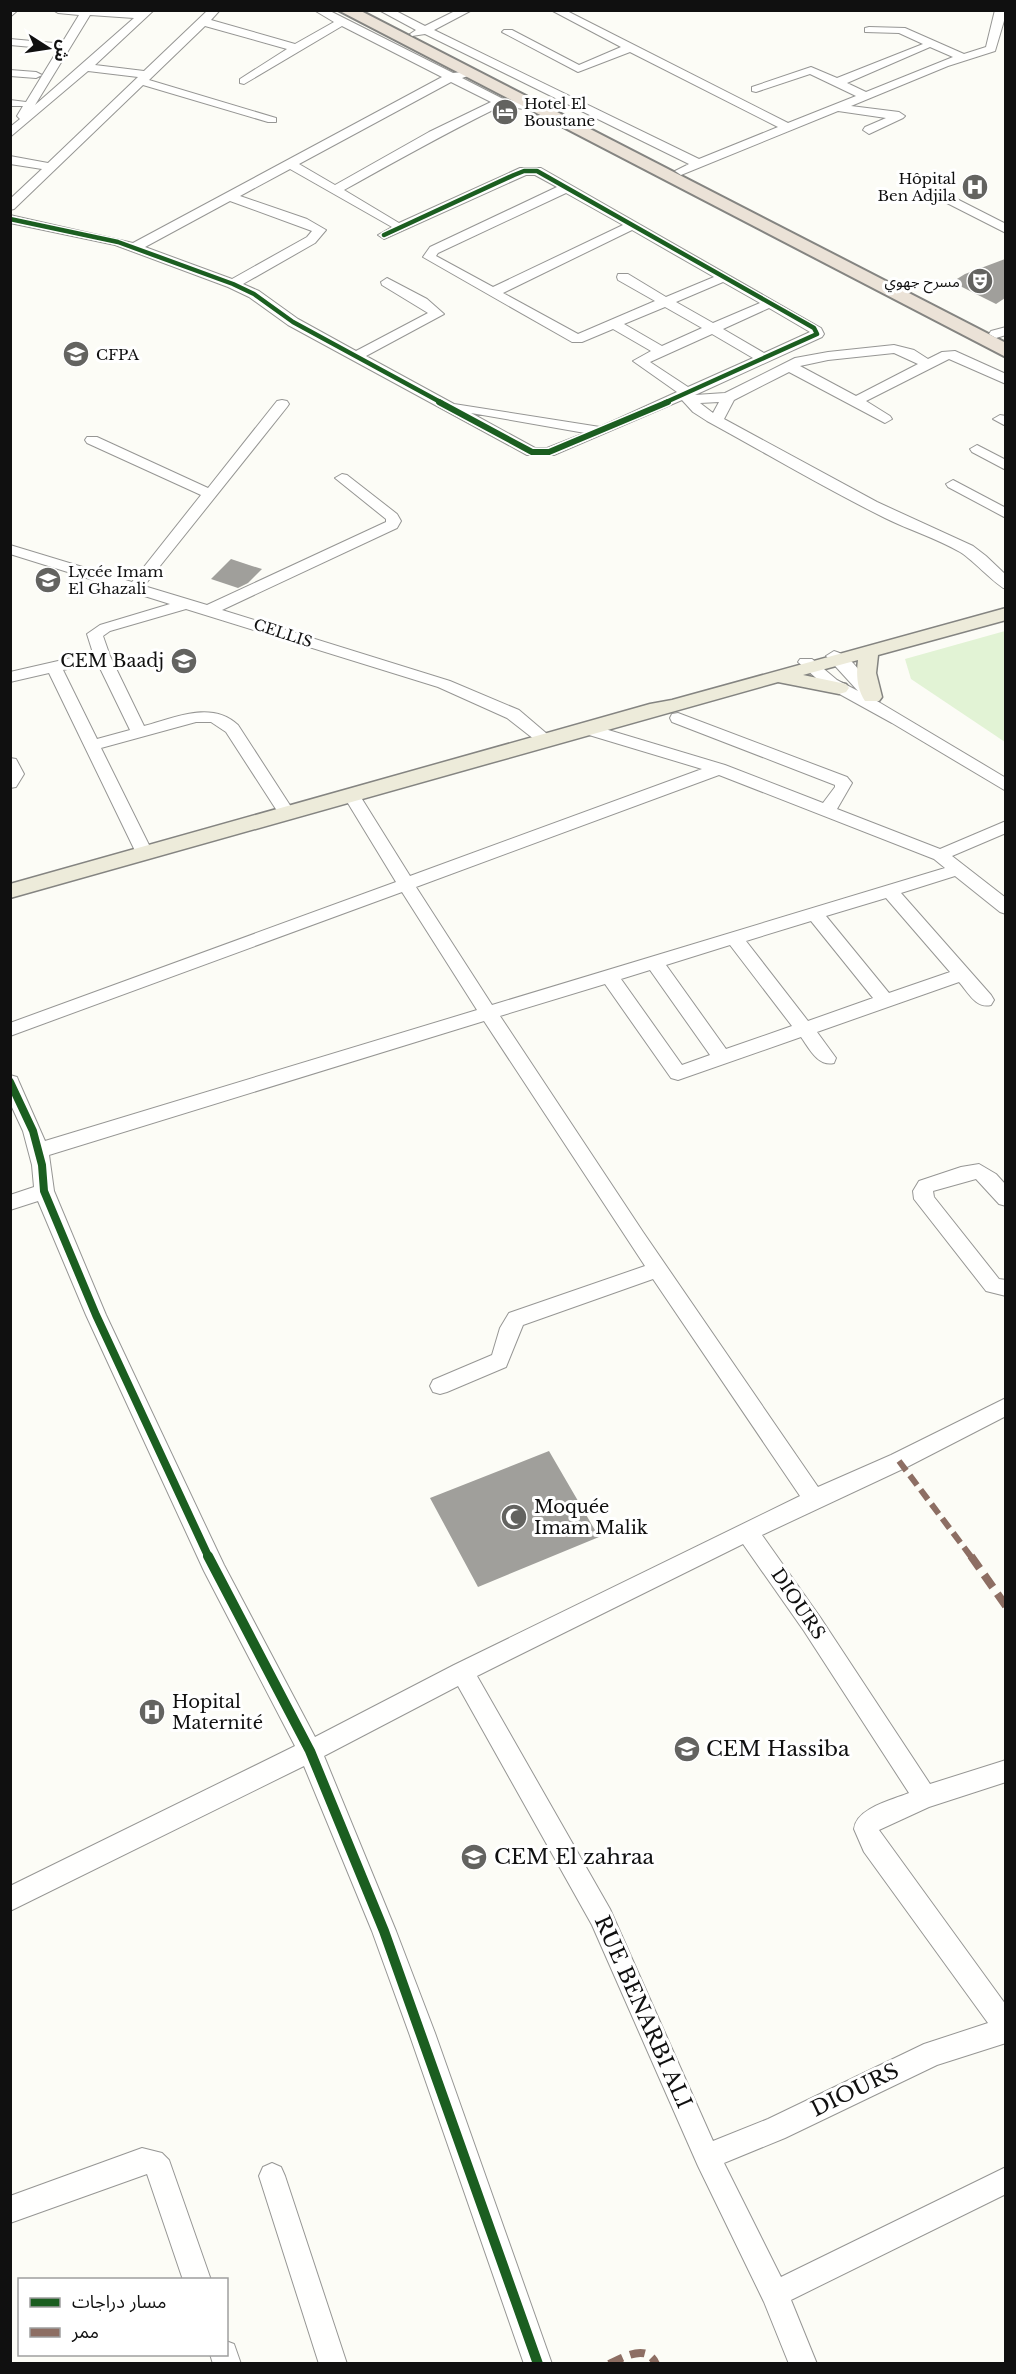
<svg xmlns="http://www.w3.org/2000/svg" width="1016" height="2374" font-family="'Libre Baskerville','Noto Sans Arabic',serif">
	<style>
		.green { fill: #e2f3d5 }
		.building { fill: #a09f9b }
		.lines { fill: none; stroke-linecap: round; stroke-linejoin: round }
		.minor-casing { stroke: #969694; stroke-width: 2 }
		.major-casing { stroke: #848481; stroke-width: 3 }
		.highway-casing { stroke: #848481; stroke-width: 4 }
		.minor { fill: #fffffe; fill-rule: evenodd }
		.major { fill: #edebda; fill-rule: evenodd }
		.highway { fill: #ebe2d7; fill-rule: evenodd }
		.quiet-far1 { stroke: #8d6e63; stroke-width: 6; stroke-dasharray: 12 6; stroke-linecap: butt }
		.quiet { stroke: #8d6e63; stroke-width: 8; stroke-dasharray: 15 8; stroke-linecap: butt }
		.cycleway-far3-casing { stroke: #fff; stroke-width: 7 }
		.cycleway-far2-casing { stroke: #fff; stroke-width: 9 }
		.cycleway-far1-casing { stroke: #fff; stroke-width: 11 }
		.cycleway-casing { stroke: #fff; stroke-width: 14 }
		.cycleway-far3 { stroke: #1b5e20; stroke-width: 4.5 }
		.cycleway-far2 { stroke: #1b5e20; stroke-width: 6 }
		.cycleway-far1 { stroke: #1b5e20; stroke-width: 8 }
		.cycleway { stroke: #1b5e20; stroke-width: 10 }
		.labels { text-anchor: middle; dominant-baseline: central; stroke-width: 6; stroke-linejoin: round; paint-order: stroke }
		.far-poi-label { font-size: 15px; fill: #101010; stroke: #fff; text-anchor: start }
		.far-street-label { font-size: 15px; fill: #101010; stroke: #fff }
		.poi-label { font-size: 18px; fill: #101010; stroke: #fff; text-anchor: start }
		.street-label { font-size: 18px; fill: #101010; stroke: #fff }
		.near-poi-label { font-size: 21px; fill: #101010; stroke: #fff; text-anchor: start }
		.near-street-label { font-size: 21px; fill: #101010; stroke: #fff }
	</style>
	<rect width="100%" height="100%" fill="#fcfcf6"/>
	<path class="green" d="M1005 631H1006L1005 742 911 679 905 659Z"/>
	<path class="building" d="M1005 259V298L996 304 952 282 965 274Z
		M231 559 252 566 262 569 248 583 238 588 211 579Z
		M549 1451 599 1537 478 1587 430 1498Z"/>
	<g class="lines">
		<defs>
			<path id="minor" d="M10 10H18L10 17Z
				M53 10H154L95 65 144 71 208 10H220L211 20 295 44 334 22 314 10H328L453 73 471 71V75L462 78 503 99 537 104 539 106C528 115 508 102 495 109 444 134 394 162 344 190L399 223 520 168H541L821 328 824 334 822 337 695 395 725 393 795 358 828 352 894 345 914 350 928 359 942 352 955 351 1006 374V384L949 359 866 401 890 416 892 419 885 423 789 372 734 400 724 419 877 502 973 546 986 556 1006 575V589C999 588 972 559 960 552 936 538 909 530 885 518 824 488 766 453 707 421L693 412 682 400 554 455H527L288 325 249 297 228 287 115 245 10 223V215L133 243 442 77 342 26 244 84 240 83V79L287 49 205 26 149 80 276 118V122H268L143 85 14 209 10 210V199L42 169 10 164V156L48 163 138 77 88 71 10 137V127L20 119 17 116 23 106H10V100L26 102 79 15 58 13ZM90 15 134 18 35 105ZM451 82 491 102 429 132 335 185 299 164ZM290 169 392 227 378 235 384 239 526 175H535L557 187 430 247 423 257 572 342H582L613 329 651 351 633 361 677 392 600 427 454 404 366 356 444 314 427 299 387 278 381 282 382 285 428 313 356 351 298 319 259 291 243 284 315 243 326 230 307 219 240 196ZM566 193 623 225 493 287 436 256 438 253ZM230 201 312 231 307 237 232 279 145 247ZM632 230 714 277 666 297 628 274H618L617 277 618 280 655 301 578 334 503 293ZM723 282 760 303 713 323 676 302ZM665 307 702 328 662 346 624 324ZM769 308 810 332 764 353 723 329ZM712 334 753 358 688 387 650 362ZM894 353 918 364 856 396 800 366 828 360ZM719 402 713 413 700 403ZM471 413 585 433 547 448H535Z
				M379 10H394L425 26 457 10H472L434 30 699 159 778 127 630 52 578 72 502 32 504 30H512L579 65 621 47 551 10H565L788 123 856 96 810 74 756 92 752 91V87L811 67 837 78 923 44 899 33 865 32V28L869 27 905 28 964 54 986 47 995 10H1006V14L995 51 948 66 851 106 899 112 905 116 903 118 869 134 863 130 865 127 886 118 838 111 681 175 675 171 689 164 425 34 412 36 410 34 416 30ZM930 47 953 57 866 92 847 83Z
				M10 39 54 43 60 46 54 49 10 45Z
				M10 70 36 72 42 75 36 78 10 76Z
				M947 194 1006 224V233L943 201 941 198 943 195Z
				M1006 327V335L996 338 989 334 991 331Z
				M282 400 287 401 289 404 287 407 144 586 207 605 386 522V519L335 478 342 474 347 475 397 514 401 521 397 528 222 610 450 681 519 710 553 739 545 744 539 743 507 718 438 687 186 609 110 631 103 636 110 656 144 726C175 718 211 700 238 725L295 813 293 817H281L226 732 211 722H196L101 748 153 853 150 857H138L49 673 10 682V672L93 653 87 634 100 625 170 604 10 554V545L132 582 201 495 87 443 85 440 87 437H97L208 488 277 401ZM97 662 130 730 97 739 63 670Z
				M1000 415 1006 416V426L993 419Z
				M977 445 1006 460V470L972 452 970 449Z
				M953 480 1006 508V518L948 487 946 484Z
				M834 651C854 656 864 680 879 694L881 697 877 701 1006 778V791L892 723 825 686 798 662 800 659H812L837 680 858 691 826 656Z
				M678 713 847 777 852 783 837 809 940 849 1006 821V833L952 856 1006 898V914L1000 912 955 876 901 893 991 995 994 1000 991 1005C976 1009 968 992 959 982L817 1032 836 1058 834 1063C818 1067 809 1048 801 1037L678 1080 671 1078 605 984 500 1016 643 1232 818 1487 891 1455 1006 1398V1416L907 1467 762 1535 820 1617 930 1784 1006 1760V1782L929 1807 879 1830 1006 2005V2043L937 2065 785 2138 724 2163 781 2277 1006 2167V2194L791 2300 817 2364H789L764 2302 698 2166 592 1925 458 1686 324 1756 396 1931 435 2033 552 2364H524L409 2033 372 1931 304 1766 10 1911V1886L295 1746 204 1571 86 1315 38 1201 10 1210V1195L34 1187 32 1165 23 1131 10 1103V1075L17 1077 19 1082 45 1141 477 1010 402 892 10 1036V1023L396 882 343 795 345 791H357L410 876 702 769 579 732 577 728 585 723 725 765 823 803 835 787V785L672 722 670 718 672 714ZM719 775 934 859 945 868 492 1005 416 887ZM886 898 950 972 889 993 826 916ZM811 921 873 998 808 1021 746 941ZM730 945 792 1026 726 1049 666 965ZM650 970 710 1055 682 1065 621 979ZM484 1021 645 1266 509 1313 500 1328 492 1355 433 1380 430 1386 433 1392 440 1394 447 1392 506 1367 523 1325 653 1279 800 1496 454 1665 315 1737 224 1565 106 1315 54 1191 49 1155ZM743 1544 804 1631 909 1793C892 1800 856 1808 854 1829L864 1852 988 2023 924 2044 768 2119 713 2141 610 1909 477 1676Z
				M10 758 16 759 24 774 16 787 10 788Z
				M979 1164 996 1174 1006 1185V1206L999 1204 976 1179 933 1191 934 1197 999 1279 1006 1280V1296L986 1291 914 1199 913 1191 919 1181 961 1167Z
				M142 2148 162 2153 169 2160 211 2280H183L147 2174 10 2223V2196Z
				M272 2163 281 2167 285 2176 347 2364H319L259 2176 263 2167Z
				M226 2341 234 2344 241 2364H213L210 2354H226Z"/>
			<path id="major" d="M1006 608V620L878 655 876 673 882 697 879 701H865C857 689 856 674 858 660L803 675 846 684 849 688 846 692 839 694 778 682 10 898V884L650 704 672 700Z"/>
			<path id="highway" d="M338 10H359L1006 343V357Z"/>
		</defs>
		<use href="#minor" class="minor-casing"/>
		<use href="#major" class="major-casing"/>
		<use href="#highway" class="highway-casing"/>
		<use href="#minor" class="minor"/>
		<use href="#major" class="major"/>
		<use href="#highway" class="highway"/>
		<path class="quiet-far1" d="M899 1461 972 1558"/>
		<path class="quiet" d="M971 1556 1006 1606
			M609 2364C624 2357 647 2343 656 2364"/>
		<defs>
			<path id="cycleway-far3" d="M10 219 118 242 233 284 254 294 293 322 442 403
				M384 235 514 175 524 171H537L814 328 817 334 664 403"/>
			<path id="cycleway-far2" d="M439 402 532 452H549L668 402"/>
			<path id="cycleway-far1" d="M10 1082 33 1131 42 1165 44 1191 96 1315 209 1558"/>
			<path id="cycleway" d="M208 1556 310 1751 384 1931 538 2364"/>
		</defs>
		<use href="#cycleway-far3" class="cycleway-far3-casing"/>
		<use href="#cycleway-far2" class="cycleway-far2-casing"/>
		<use href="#cycleway-far1" class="cycleway-far1-casing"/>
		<use href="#cycleway" class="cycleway-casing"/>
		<use href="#cycleway-far3" class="cycleway-far3"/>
		<use href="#cycleway-far2" class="cycleway-far2"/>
		<use href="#cycleway-far1" class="cycleway-far1"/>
		<use href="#cycleway" class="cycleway"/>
	</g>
	<defs>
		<symbol id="hotel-disc" viewBox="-11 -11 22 22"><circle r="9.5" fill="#636360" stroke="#fff"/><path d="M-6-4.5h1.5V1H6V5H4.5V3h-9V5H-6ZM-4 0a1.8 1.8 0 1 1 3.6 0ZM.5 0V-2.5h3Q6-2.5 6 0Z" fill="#fff"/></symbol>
		<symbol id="hospital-disc" viewBox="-11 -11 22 22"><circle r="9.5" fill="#636360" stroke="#fff"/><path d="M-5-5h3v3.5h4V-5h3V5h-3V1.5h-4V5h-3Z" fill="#fff"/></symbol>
		<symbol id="theatre-disc" viewBox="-11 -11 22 22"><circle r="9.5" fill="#636360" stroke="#fff"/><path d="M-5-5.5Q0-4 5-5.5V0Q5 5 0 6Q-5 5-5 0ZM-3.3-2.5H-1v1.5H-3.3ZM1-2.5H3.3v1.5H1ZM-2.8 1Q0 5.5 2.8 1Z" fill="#fff"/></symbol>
		<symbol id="university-disc" viewBox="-11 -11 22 22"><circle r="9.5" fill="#636360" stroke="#fff"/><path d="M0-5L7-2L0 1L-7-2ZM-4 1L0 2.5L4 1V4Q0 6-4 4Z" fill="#fff"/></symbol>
		<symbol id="school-disc" viewBox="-11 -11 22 22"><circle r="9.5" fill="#636360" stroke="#fff"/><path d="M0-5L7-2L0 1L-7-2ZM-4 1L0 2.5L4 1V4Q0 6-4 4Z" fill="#fff"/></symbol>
		<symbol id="mosque-disc" viewBox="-11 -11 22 22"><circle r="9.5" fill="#636360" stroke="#fff"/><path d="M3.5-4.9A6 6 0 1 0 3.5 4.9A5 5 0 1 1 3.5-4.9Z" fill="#fff"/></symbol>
	</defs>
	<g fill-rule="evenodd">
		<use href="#hotel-disc" x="490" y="97" width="30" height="30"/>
		<use href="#hospital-disc" x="960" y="172" width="30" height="30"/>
		<use href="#theatre-disc" x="965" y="266" width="30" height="30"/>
		<use href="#university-disc" x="61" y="339" width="30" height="30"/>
		<use href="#school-disc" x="33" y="565" width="30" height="30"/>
		<use href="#school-disc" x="169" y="646" width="30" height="30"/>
		<use href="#mosque-disc" x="499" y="1502" width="30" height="30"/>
		<use href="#hospital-disc" x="137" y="1697" width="30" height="30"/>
		<use href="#school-disc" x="672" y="1734" width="30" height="30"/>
		<use href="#school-disc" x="459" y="1842" width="30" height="30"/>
	</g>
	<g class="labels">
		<g class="far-poi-label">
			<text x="524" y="103">Hotel El<tspan x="524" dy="17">Boustane</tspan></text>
			<text x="956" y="178" text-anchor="end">Hôpital<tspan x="956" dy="17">Ben Adjila</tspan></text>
			<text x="960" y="281" text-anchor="end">مسرح جهوي</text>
			<text x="96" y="354">CFPA</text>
			<text x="68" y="571">Lycée Imam<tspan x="68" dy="17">El Ghazali</tspan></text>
		</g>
		<g class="far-street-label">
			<text transform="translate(283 633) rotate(18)">CELLIS</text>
		</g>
		<g class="poi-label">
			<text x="164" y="661" text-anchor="end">CEM Baadj</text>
			<text x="534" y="1507">Moquée<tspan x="534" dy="21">Imam Malik</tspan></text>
			<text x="172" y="1702">Hopital<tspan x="172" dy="21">Maternité</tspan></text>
		</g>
		<g class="street-label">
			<text transform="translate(798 1604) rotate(56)">DIOURS</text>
		</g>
		<g class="near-poi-label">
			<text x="706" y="1749">CEM Hassiba</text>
			<text x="494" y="1857">CEM El zahraa</text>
		</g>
		<g class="near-street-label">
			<text transform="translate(643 2012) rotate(66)">RUE BENARBI ALI</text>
			<text transform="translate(855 2090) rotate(-26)">DIOURS</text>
		</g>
	</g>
	<rect width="1016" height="2374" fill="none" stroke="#101010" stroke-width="24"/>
	<rect x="18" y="2278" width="210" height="78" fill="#ffffff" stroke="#9f9f9f" stroke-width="1.5"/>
	<rect x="30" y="2298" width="30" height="9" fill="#1b5e20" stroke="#9f9f9f" stroke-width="1.5"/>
	<text x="72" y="2308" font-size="18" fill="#101010">مسار دراجات</text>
	<rect x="30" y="2328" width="30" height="9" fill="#8d6e63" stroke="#9f9f9f" stroke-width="1.5"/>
	<text x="72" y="2338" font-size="18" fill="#101010">ممر</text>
	<g transform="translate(48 48) rotate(102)" stroke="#ffffff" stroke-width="4.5" paint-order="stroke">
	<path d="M0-4.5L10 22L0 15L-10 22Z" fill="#101010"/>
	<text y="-9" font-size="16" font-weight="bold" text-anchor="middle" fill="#101010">ش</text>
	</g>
</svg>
